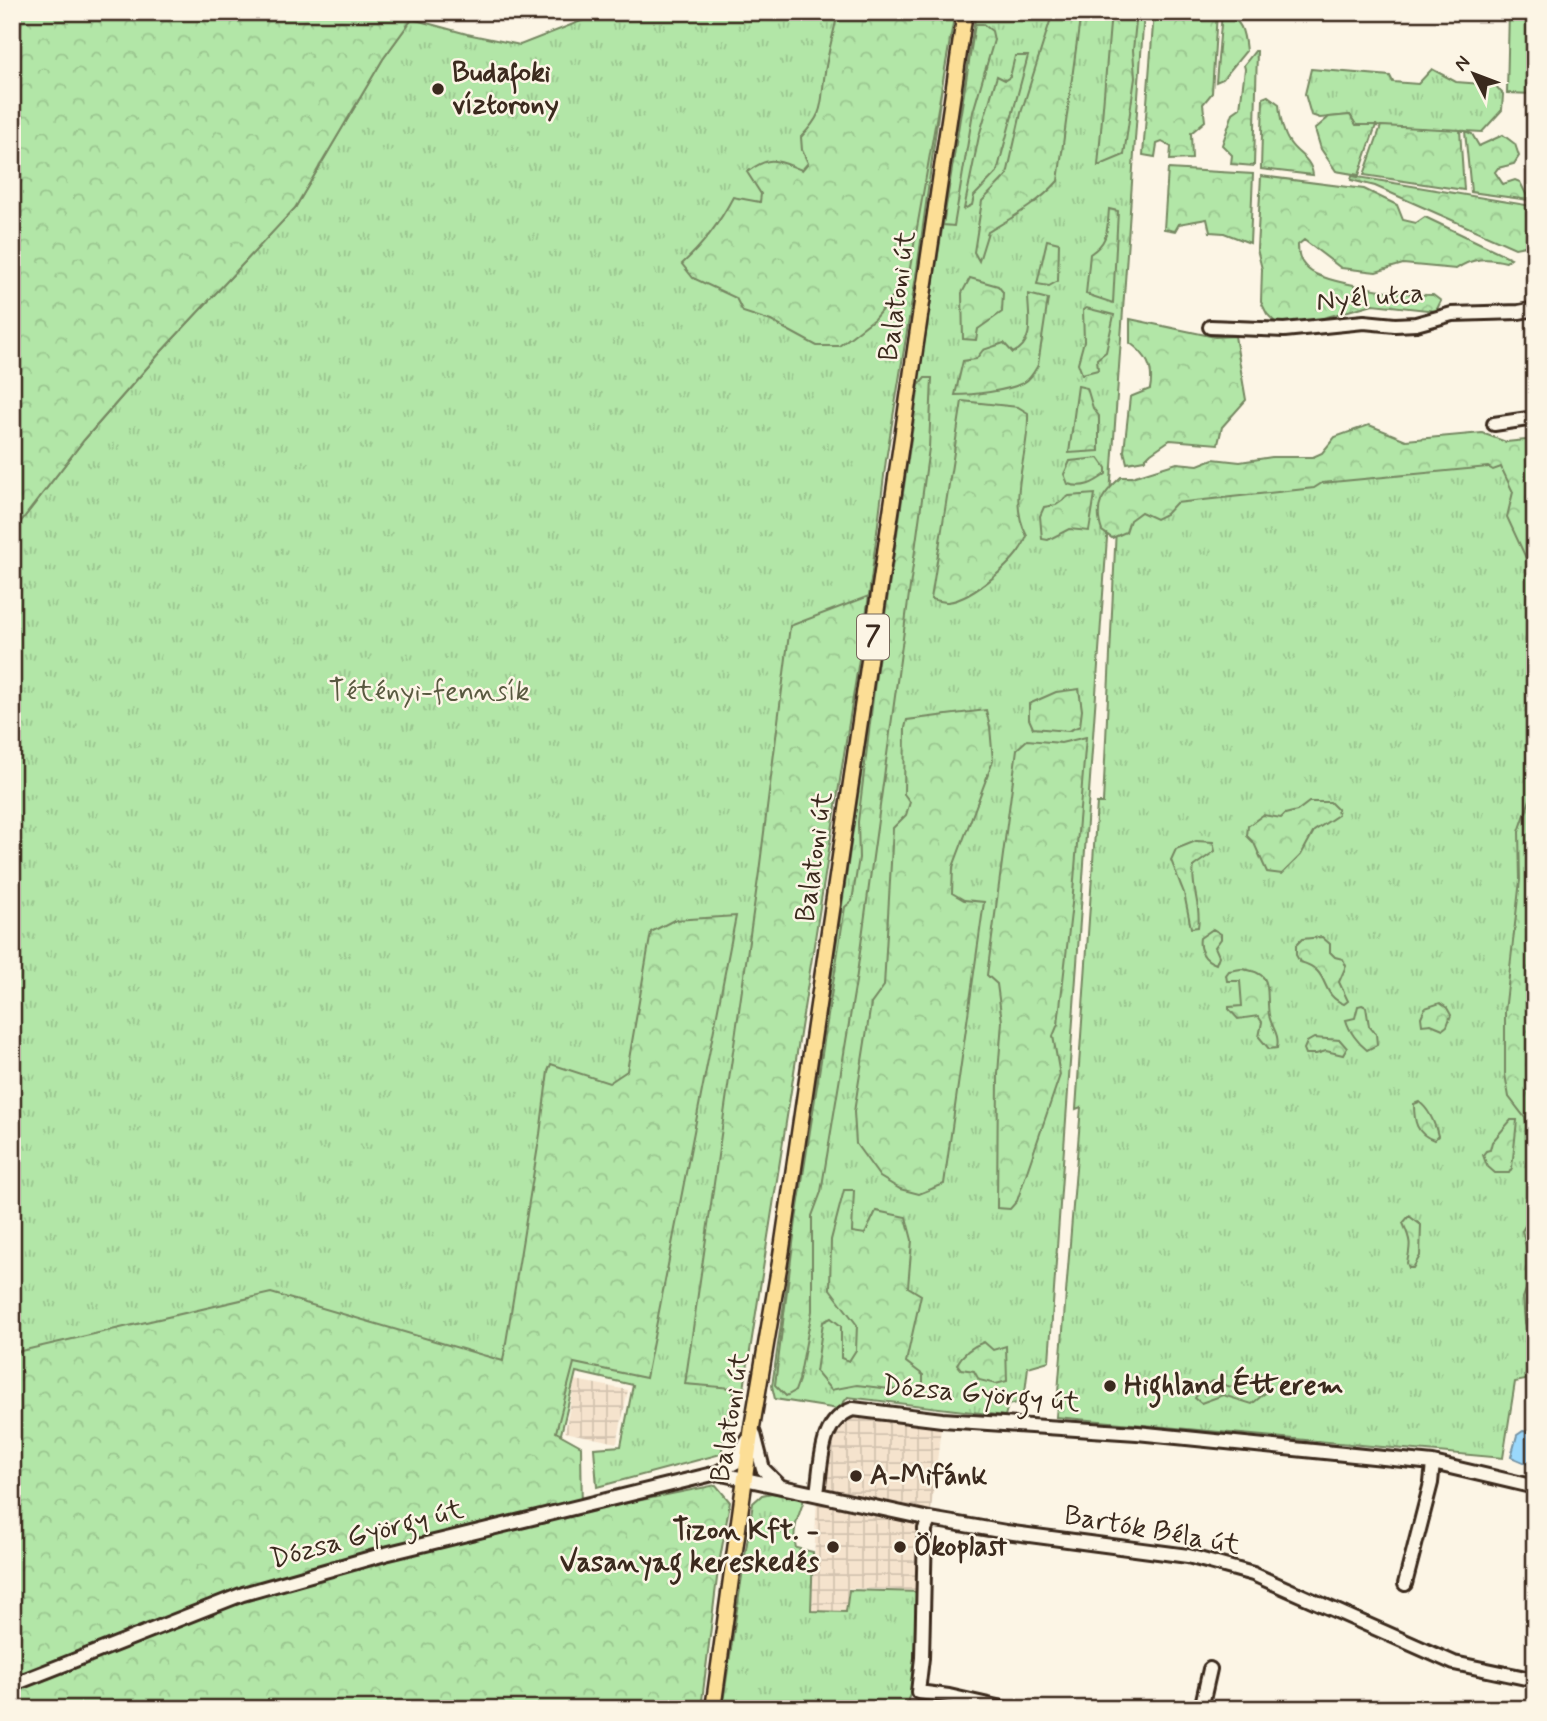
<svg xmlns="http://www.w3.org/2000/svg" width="1547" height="1721" font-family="Mynerve,sans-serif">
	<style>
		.industrial { fill: url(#industrial-grid) }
		.grass { fill: url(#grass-tufts); stroke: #768862; stroke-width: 2 }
		.forest { fill: url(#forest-crowns); stroke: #768862; stroke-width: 2 }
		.garden { fill: #b2e6a7; stroke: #768862; stroke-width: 2 }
		.water { fill: #9ad8fc; stroke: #7492a3; stroke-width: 2 }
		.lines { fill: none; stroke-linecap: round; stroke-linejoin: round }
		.minor-casing { stroke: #3b2a1e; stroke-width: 18 }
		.major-casing { stroke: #3b2a1e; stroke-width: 19 }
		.minor { stroke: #fcf5e5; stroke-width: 12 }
		.major { stroke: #fcde96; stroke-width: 14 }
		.poi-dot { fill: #3b2a1e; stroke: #fcf5e5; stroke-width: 2.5 }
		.labels { text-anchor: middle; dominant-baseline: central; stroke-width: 5; stroke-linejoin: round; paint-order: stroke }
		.shield { fill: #fcf5e5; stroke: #75675a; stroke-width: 2 }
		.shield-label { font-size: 26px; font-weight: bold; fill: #3b2a1e }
		.poi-label { font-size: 28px; font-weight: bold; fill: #3b2a1e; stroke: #fcf5e5; text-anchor: start }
		.street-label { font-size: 28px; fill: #3b2a1e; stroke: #fcf5e5 }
		.park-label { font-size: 28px; fill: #595940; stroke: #fcf5e5 }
	</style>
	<defs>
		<pattern id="industrial-grid" width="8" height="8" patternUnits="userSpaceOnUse" patternTransform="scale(1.75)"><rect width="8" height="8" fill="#f5e3cd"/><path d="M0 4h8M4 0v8" fill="none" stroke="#d3c3b0"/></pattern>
		<pattern id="grass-tufts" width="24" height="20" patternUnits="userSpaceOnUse" patternTransform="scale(1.75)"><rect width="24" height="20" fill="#b2e6a7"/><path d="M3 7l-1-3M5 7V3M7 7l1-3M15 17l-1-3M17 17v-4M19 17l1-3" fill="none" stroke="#9ac58f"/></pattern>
		<pattern id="forest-crowns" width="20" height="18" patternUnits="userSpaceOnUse" patternTransform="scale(1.75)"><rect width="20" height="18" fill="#b2e6a7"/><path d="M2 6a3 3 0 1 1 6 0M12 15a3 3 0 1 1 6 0" fill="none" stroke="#9ac58f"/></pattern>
	</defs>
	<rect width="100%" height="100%" fill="#fcf5e5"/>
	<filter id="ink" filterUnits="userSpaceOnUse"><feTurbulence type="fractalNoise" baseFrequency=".0143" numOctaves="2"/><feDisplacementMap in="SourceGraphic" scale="14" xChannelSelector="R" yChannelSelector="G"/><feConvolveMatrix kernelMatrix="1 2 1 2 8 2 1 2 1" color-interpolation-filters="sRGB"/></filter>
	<g filter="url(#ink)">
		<path class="industrial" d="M575 1380 628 1390 617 1443 565 1432Z
			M844 1412 942 1420 930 1519 925 1591 848 1588 846 1612 812 1611 817 1493 825 1439Z"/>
		<path class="grass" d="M604 12H952L917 270 886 460 869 596 864 599 756 1291 721 1454 597 1487 594 1448 621 1446 633 1385 576 1372 560 1438 12 1665V533L84 440 159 354 295 208 383 59 412 19 467 34 520 45Z
			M976 12H1144L1049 1361 1028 1367 1024 1401 1008 1405 1005 1416 848 1397 838 1409 775 1399 772 1386 919 376Z
			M1311 69 1390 76 1393 82 1418 84 1432 69 1456 82 1495 85 1503 94 1502 110 1482 132 1356 125 1350 115 1320 118 1311 115 1305 94Z
			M1535 441V1378L1515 1382 1503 1458 1056 1417 1081 1107 1076 1109 1097 803H1103L1117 506Z
			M772 1493 804 1499C799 1517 791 1529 796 1548L813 1552 811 1611 846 1612 849 1590 922 1592 914 1687 908 1699V1709H722L753 1503 762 1495Z"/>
		<path class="forest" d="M12 12H407L412 19 383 59 295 208 159 354 84 440 12 533Z
			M838 12H955L908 279 874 319 839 346H817L771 321 743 312 736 298 693 278 682 264C703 245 720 222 733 197L760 202 761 194 747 172C771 155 776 160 802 170L808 163 802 150 801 137C826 111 820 104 825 72 828 52 834 32 838 12Z
			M1053 12H1081L1058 181C1039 203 1013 217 988 232L979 261 974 252 982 201 1007 175 1021 113Z
			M1111 12H1137L1133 50 1135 78 1124 155 1098 166Z
			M1154 12H1217L1212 93 1203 104 1205 121 1191 133 1192 159 1170 160 1171 147 1162 142 1157 144 1155 157 1143 155Z
			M1222 13C1242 19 1244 31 1246 51L1223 79 1216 82Z
			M975 24H983L992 31 994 40 973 112 954 226 943 225Z
			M1255 51H1257L1254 166 1231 164 1232 155 1222 145 1233 113 1240 108 1245 69 1244 65Z
			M1015 56H1028L997 172 974 196 972 205 964 209 979 136 997 76 1005 80 1010 77Z
			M1268 96 1279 104C1280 117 1282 132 1290 143 1298 155 1311 158 1313 175L1261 169 1263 98Z
			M1350 115 1356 125H1376L1359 175 1336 171 1321 149 1315 129 1329 117Z
			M1381 126 1460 130 1464 190 1364 175Z
			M1465 131 1472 134 1479 146 1503 135 1515 144 1519 156 1514 164 1498 168 1495 172 1503 184 1515 180 1520 182 1529 200 1471 192Z
			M1168 169 1253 174 1250 243 1224 233 1210 232 1207 219 1179 224 1175 231 1164 229Z
			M1261 176 1364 189 1397 205 1403 220 1416 223 1425 217 1511 258 1506 262C1487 257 1472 258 1456 269L1403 264 1376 272 1341 268 1304 240 1298 245C1298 255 1300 262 1308 269 1323 284 1410 295 1433 295L1441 301 1436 311 1373 304 1302 324 1276 323 1267 314 1261 302 1262 269 1257 249Z
			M1352 176 1532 206 1533 240 1530 245 1515 248 1375 186 1351 180Z
			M1109 209 1118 211 1113 303 1086 294 1090 254C1109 242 1107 230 1109 209Z
			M1047 240 1059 243 1058 281 1049 286 1037 284Z
			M970 278 998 286 1003 292 1002 312 978 329 976 340 963 339 962 293Z
			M1028 294 1048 299 1038 365C1034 372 1030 380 1023 383 1007 391 973 395 955 395L963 361 976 359 983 350 1004 343 1013 353C1036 342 1028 316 1028 294Z
			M1086 308 1114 315 1106 352 1097 359 1098 370 1082 374 1078 363 1084 341 1083 310Z
			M1130 319 1215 337 1235 336 1246 400 1222 427 1218 444 1170 440 1151 453 1144 460 1127 463 1124 451 1130 397 1150 389C1154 368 1147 355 1130 343Z
			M925 378H932L929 448 856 981 821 1192 812 1216V1311L799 1380 795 1391 786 1396 775 1385 796 1220 845 907 852 901 859 858 858 822 875 682 919 385Z
			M1078 386 1087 388 1093 408 1099 416V451L1069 453Z
			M962 401 1018 407 1028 413C1030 454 1006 498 1027 536 1019 560 973 599 948 602 943 602 936 600 931 599Z
			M1369 425 1406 440 1482 433 1506 442 1526 440 1535 434V598L1530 592 1532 571 1507 517 1513 492 1501 467 1493 470 1488 467 1322 483 1314 488 1176 503 1166 514 1156 519 1141 512 1130 520 1126 532 1112 538 1102 531C1093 505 1103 494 1121 477H1132L1177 463 1198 465 1213 459 1240 462 1272 457H1313L1322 453 1335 437Z
			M1099 458 1106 468V474C1094 483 1083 489 1068 484L1064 474 1070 461Z
			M1095 494 1089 531 1069 529 1048 540 1042 539 1040 516 1044 507 1056 505 1069 496Z
			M869 596 744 1389 685 1384 759 872 790 626Z
			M1079 689 1082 710 1080 726 1068 731 1033 728 1029 719V704L1056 692Z
			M986 710 990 727 993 761 953 867 952 893 964 900 984 902 944 1184 919 1194 900 1189 880 1177 856 1144 854 1112 871 1004 884 986 893 828 906 815 910 802 904 794 905 728 907 720Z
			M1086 737 1072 904 1058 1024 1053 1036 1060 1075 1017 1201 1010 1209 997 1208 998 1074 1002 1021 997 984 987 975 1017 749 1027 740 1061 743Z
			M1535 785V1125L1533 1129H1527L1525 1118 1509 1097 1505 1074V1012L1520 880 1519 832Z
			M1309 802H1330L1337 809 1338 815 1314 831 1301 855 1282 874 1267 872 1254 843 1247 836 1248 826 1263 815 1281 818 1285 814 1297 811Z
			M1196 841 1213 842 1215 851 1194 866C1190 887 1202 906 1198 927L1191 928 1184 893 1171 860 1176 849Z
			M736 916 646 1378 574 1363 556 1432 581 1446 582 1512 716 1485 730 1502 718 1570 701 1709H12V1353L271 1293 503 1361 540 1134 548 1071 551 1064 609 1083 627 1071 651 932 674 920Z
			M1213 929 1221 934V939L1215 947 1219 956 1216 964C1204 960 1198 950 1200 938Z
			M1322 937 1330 944V952L1335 957 1343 959 1346 966 1339 982 1348 1001 1344 1004C1318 994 1332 970 1300 962L1296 955V945L1302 939Z
			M1241 969C1276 972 1265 991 1269 1015 1271 1027 1280 1033 1277 1048L1269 1049 1259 1037 1262 1022 1258 1016 1238 1019 1229 1009V1007L1242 1006 1240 981H1227L1226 975 1229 971Z
			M1440 1003 1447 1008 1451 1015 1447 1026 1443 1029 1431 1024 1422 1025 1421 1017 1425 1008Z
			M1362 1005 1366 1007 1369 1026 1376 1034 1377 1045 1367 1050C1358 1043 1349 1031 1346 1020L1355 1018 1358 1006Z
			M1314 1038 1340 1040 1347 1048 1343 1055 1326 1051 1316 1054H1306L1304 1049 1307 1042Z
			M1419 1102C1429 1109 1435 1124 1438 1136L1434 1140C1416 1134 1414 1121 1414 1104Z
			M1511 1120H1517L1512 1168 1509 1173H1495L1487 1166 1483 1155 1486 1151 1490 1150 1492 1142Z
			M1535 1150V1356L1525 1322 1523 1298 1530 1279V1260L1522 1231 1531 1216 1532 1156Z
			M844 1190H854L852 1232 865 1234 876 1211 906 1217 912 1240 908 1287 921 1295 906 1362 923 1375V1393L857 1385 831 1390 816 1372 823 1322 831 1318 841 1326V1358L849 1361 856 1350 857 1325 830 1289 831 1240Z
			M1409 1216 1421 1225 1420 1256 1413 1268H1409L1407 1263C1411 1244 1411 1241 1403 1223Z
			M984 1342 993 1350 1006 1346 1007 1381 996 1384 979 1380 974 1371 961 1369 957 1364C963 1353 973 1346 984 1342Z
			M1259 1375 1264 1381 1265 1393 1252 1404 1223 1395 1201 1403 1195 1398 1203 1387 1212 1381C1223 1384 1234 1391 1245 1384 1251 1381 1253 1377 1259 1375Z"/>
		<path class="garden" d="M1509 12H1535V94L1507 93Z"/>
		<path class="water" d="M1523 1431 1535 1433V1467L1511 1457 1517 1435Z"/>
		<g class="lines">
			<defs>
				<path id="minor" d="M1210 327 1284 330 1364 322 1395 325 1416 324 1452 314 1519 312 1535 309
					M1494 424 1535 418
					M754 1434 763 1469 779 1485
					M717 1473 736 1462 747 1441
					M817 1493C822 1462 819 1421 853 1409L942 1420 1137 1433 1433 1463 1535 1487
					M930 1519 925 1529 922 1658 918 1692 949 1696 1006 1709
					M1405 1584 1431 1483 1433 1463
					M12 1685 243 1594 385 1554 717 1473 930 1519 1006 1532 1188 1556 1253 1574 1454 1663 1535 1680
					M1201 1709 1210 1669"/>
				<path id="major" d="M713 1709 752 1427 780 1262 965 12"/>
			</defs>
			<use href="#minor" class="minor-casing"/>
			<use href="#major" class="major-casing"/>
			<use href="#minor" class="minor"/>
			<use href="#major" class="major"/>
		</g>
	</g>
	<g class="poi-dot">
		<circle cx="438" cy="89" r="7"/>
		<circle cx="1110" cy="1386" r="7"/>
		<circle cx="856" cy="1476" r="7"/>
		<circle cx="833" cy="1547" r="7"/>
		<circle cx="900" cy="1547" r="7"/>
	</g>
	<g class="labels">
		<rect class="shield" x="857" y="614.5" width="32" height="45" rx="5"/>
		<g class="shield-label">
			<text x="873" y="637">7</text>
		</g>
		<g class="poi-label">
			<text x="452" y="73">Budafoki<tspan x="452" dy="32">víztorony</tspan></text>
			<text x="1124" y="1386">Highland Étterem</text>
			<text x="870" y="1476">A-Mifánk</text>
			<text x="819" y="1531" text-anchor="end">Tizon Kft. -<tspan x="819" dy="32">Vasanyag kereskedés</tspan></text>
			<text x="914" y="1547">Ökoplast</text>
		</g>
		<g class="street-label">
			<text transform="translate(898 296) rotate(-82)">Balatoni út</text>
			<text transform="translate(1370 298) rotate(-5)">Nyél utca</text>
			<text transform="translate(815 857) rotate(-82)">Balatoni út</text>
			<text transform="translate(981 1395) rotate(5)">Dózsa György út</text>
			<text transform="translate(731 1417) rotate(-81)">Balatoni út</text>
			<text transform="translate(1152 1531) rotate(10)">Bartók Béla út</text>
			<text transform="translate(367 1535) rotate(-15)">Dózsa György út</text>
		</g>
		<g class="park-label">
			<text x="429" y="692">Tétényi-fennsík</text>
		</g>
	</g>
	<rect width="1547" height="1721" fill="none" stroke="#fcf5e5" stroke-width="42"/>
	<rect x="21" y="21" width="1505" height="1679" fill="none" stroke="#3b2a1e" stroke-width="2.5" filter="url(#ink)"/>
	<g transform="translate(1474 74) rotate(312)" stroke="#fcf5e5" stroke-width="5" paint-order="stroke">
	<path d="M0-5L12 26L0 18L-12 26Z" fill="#3b2a1e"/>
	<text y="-10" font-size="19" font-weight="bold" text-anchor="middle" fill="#3b2a1e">N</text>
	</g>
</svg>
